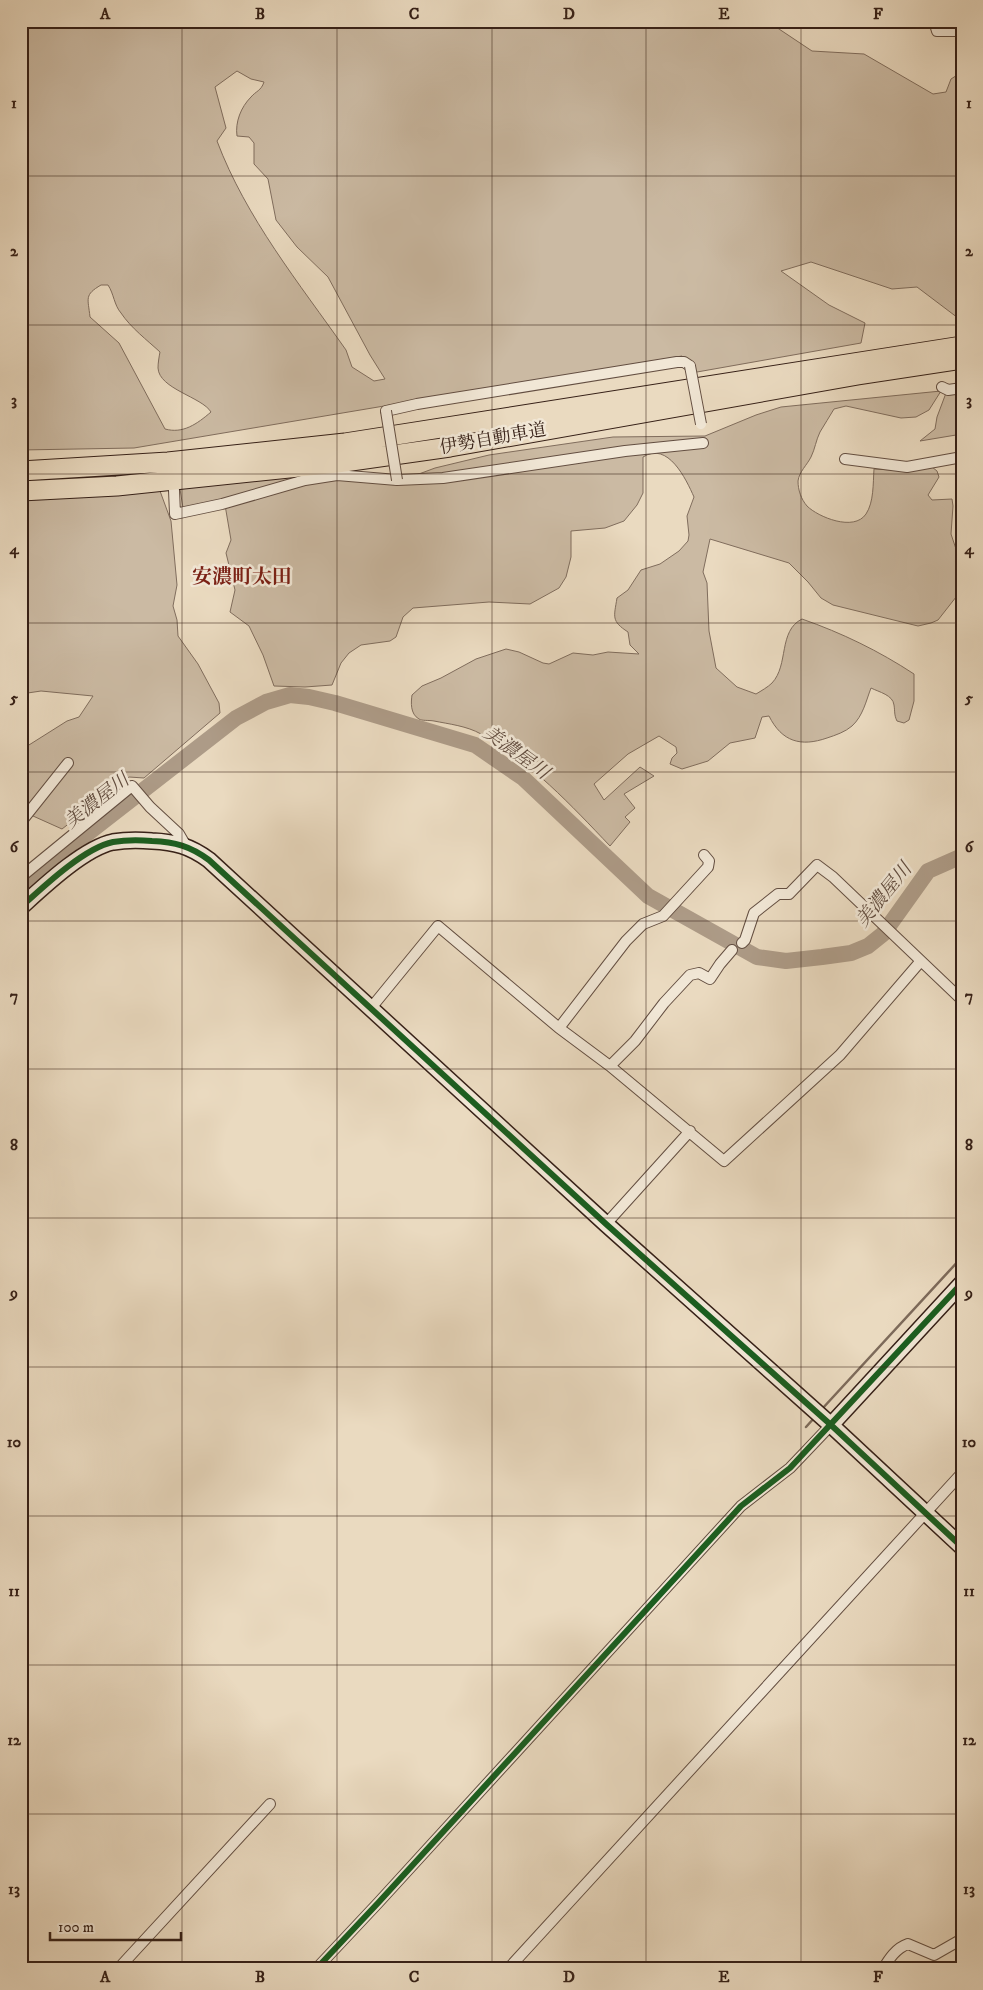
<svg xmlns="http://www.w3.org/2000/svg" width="983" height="1990" font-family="'IM FELL DW Pica','Noto Serif JP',serif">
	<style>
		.green { fill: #cbbaa3; stroke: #806d5d; fill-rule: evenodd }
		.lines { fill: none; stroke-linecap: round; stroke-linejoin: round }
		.stream { stroke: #7d6a5a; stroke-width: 2.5 }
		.river { stroke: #ad9b87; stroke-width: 16 }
		.street-casing { stroke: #634e41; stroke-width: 12 }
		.secondary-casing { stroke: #362017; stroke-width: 18 }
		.highway-casing { stroke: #362017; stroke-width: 21 }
		.street { stroke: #f1e7d6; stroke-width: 10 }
		.secondary { stroke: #f1e7d6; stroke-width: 15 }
		.highway { stroke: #eadac0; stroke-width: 19 }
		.street-bridge-casing { stroke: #634e41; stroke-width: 12; stroke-linecap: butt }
		.street-bridge { stroke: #f1e7d6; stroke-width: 10 }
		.cycleway-casing { stroke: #f1e7d6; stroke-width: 9 }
		.cycleway { stroke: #1b5e20; stroke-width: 6 }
		.grid { fill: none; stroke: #362017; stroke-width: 1; stroke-opacity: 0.55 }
		.labels { text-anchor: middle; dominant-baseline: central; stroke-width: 5; stroke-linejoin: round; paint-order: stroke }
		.street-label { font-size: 18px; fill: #362017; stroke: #f1e7d6 }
		.water-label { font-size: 19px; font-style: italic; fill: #604b3e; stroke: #f1e7d6 }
		.quarter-label { font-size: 20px; font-weight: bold; fill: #7a1f14; stroke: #f1e7d6 }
		.neatline { fill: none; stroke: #362017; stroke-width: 2 }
		.grid-label { font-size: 16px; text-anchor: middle; font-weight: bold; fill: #362017 }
	</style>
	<rect width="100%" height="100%" fill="#eadac0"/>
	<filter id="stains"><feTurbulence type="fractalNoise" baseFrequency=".004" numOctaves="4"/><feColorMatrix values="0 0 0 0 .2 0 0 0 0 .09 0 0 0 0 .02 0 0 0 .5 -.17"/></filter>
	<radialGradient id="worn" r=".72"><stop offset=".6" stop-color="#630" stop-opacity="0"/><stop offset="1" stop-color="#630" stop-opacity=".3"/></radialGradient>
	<path class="green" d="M21 21H767L812 51 864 54 933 94 946 92 951 79 962 72V321L917 287 892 289 811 262 781 271 829 305 865 323 861 343 697 372 682 356 134 448 21 450ZM237 71 251 79 264 82C261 91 256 91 251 97 241 107 235 122 237 136L249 137 254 143V164L268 179 276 220 297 247 328 277 370 355 385 379 374 381 352 367 346 350C299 283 246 218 217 141L226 128 215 87ZM101 285H108C114 294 114 305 121 313 131 328 147 340 160 352 159 357 158 363 158 368 159 389 202 397 211 412 197 424 183 434 165 429L119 343 90 317C88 298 84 295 101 285Z
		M941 391 929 410 916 417 901 418 846 406 834 409C829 417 825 424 820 432 816 440 815 449 811 457 807 465 799 472 798 481 798 490 801 499 807 506 818 517 854 532 866 514 874 502 873 483 874 469L912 471 932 467 937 471 939 477 928 495 932 500 952 499 953 506 951 534 962 567 960 592 938 620 931 623 918 626 833 605 821 598 808 582 789 563 710 539 703 572 707 583 709 631 716 668 737 687 756 694C761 691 768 687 772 683 789 665 778 631 802 619 842 633 879 651 914 674V701L909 720 904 723 897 721C894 715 895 711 894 705 893 695 879 692 871 688 866 701 863 716 852 726 845 732 836 735 827 738 801 747 782 742 769 716L762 717 755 738 730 743 708 761 682 769 670 764 672 758 677 753 676 747 659 736 628 754 594 784 604 800 640 767 654 776 624 794 635 808 625 817 630 822 610 846C571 805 531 762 481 734 467 726 449 724 434 721 429 720 422 721 419 719 410 714 411 702 412 695L422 686 441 678 476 659 506 649 519 652 543 663 549 664 573 653 593 655 608 652 639 654 630 645 628 632C611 621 614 617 617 598L628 590 641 570 660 564 679 551 688 541 689 535 687 516 694 497C686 479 668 441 643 457V493L637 505 624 521 605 528 571 531V557L566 577 559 588 530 604 489 602 413 608 403 617 396 637 390 641 361 645 349 653 341 663 332 685 305 687 274 686 263 655 249 626 230 612 235 590 226 553 231 540 224 499 183 508 180 489 300 473 392 484 435 468 489 455 613 437 705 436 756 415 781 407Z
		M962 392V434L920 441 935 429 937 417 946 393Z
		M160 491 171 521 177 585 173 606 177 620 178 636 198 664 219 703 220 713 144 778 129 777 62 829 33 816 21 807V750L67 721 79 717 93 696 41 691 21 694V499Z"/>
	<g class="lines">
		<path class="stream" d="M822 1409 962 1257
			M806 1427 815 1417"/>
		<path class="river" d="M21 889 33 876 236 718 266 702 290 695 309 697 335 703 475 745 523 778 648 896 757 957 786 961 822 957 851 953 868 946 883 934 928 871 962 856"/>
		<defs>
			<path id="street" d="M934 21 937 31H962
				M942 387 948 390 962 388
				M386 411 417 404 677 362H684L690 366
				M845 459 907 467 962 457
				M174 490 175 514 222 504 305 480 337 475 397 480 443 478 625 451 703 443
				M21 822 68 763
				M21 877 132 786 150 807 179 834 186 846
				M742 943 745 940 754 913 778 894H789L817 865 833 877 962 1000
				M371 1008 438 926 559 1028 610 1066 724 1161 840 1055 920 962
				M559 1028 626 941 643 924 663 916 708 867 709 861 704 855
				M610 1066 635 1041 664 1003 690 975 699 973 710 979 720 964 732 950
				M606 1224 690 1131
				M118 1969 270 1804
				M316 1969 378 1903 741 1506 790 1468 831 1425
				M508 1969 962 1473
				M883 1969C889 1959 896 1948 908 1944L934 1955 962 1939"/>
			<path id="secondary" d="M21 907C43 887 84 848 113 842 125 840 139 840 152 841 175 842 190 846 209 860L606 1224 831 1425 962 1547
				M831 1425 962 1283"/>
			<path id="highway" d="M21 471 168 462 345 443 962 346
				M21 491 117 486 337 463 450 447 858 375 962 359"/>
		</defs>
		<use href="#street" class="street-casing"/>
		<use href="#secondary" class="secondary-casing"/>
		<use href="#highway" class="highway-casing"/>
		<use href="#street" class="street"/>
		<use href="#secondary" class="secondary"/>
		<use href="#highway" class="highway"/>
		<defs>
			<path id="street-bridge" d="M690 366 701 424
				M386 411 397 480"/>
		</defs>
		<use href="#street-bridge" class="street-bridge-casing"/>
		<use href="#street-bridge" class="street-bridge"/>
		<defs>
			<path id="cycleway" d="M21 907C43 887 84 848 113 842 125 840 139 840 152 841 175 842 190 846 209 860L606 1224 831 1425 962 1547
				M316 1969 378 1903 741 1506 790 1468 962 1283"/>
		</defs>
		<use href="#cycleway" class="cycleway-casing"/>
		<use href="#cycleway" class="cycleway"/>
	</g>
	<path class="grid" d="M182 21V1969M337 21V1969M492 21V1969M646 21V1969M801 21V1969M21 176H962M21 325H962M21 474H962M21 623H962M21 772H962M21 921H962M21 1069H962M21 1218H962M21 1367H962M21 1516H962M21 1665H962M21 1814H962"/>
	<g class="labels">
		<g class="street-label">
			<text transform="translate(493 439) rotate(-10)">伊勢自動車道</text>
		</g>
		<g class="water-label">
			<text transform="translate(516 753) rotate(36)">美濃屋川</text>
			<text transform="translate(97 801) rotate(-38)">美濃屋川</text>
			<text transform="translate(884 895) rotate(-51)">美濃屋川</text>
		</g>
		<g class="quarter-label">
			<text x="242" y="577">安濃町太田</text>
		</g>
	</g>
	<rect width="983" height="1990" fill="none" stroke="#eadac0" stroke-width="55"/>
	<path d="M50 1932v8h131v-8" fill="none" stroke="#362017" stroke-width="2.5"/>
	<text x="58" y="1932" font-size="15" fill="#362017" stroke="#f1e7d6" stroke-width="4" paint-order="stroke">100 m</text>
	<rect x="28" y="28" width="928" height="1934" class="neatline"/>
	<g class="grid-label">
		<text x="105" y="19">A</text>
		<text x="260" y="19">B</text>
		<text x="414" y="19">C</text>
		<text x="569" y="19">D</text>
		<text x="724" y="19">E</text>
		<text x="878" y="19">F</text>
		<text x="14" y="108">1</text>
		<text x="969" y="108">1</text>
		<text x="14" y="256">2</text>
		<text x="969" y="256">2</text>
		<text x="14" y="405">3</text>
		<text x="969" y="405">3</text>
		<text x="14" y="554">4</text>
		<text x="969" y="554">4</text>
		<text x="14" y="703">5</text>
		<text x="969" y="703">5</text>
		<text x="14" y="852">6</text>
		<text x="969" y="852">6</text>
		<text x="14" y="1001">7</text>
		<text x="969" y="1001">7</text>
		<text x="14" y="1150">8</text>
		<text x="969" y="1150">8</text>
		<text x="14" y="1298">9</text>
		<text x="969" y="1298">9</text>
		<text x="14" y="1447">10</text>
		<text x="969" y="1447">10</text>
		<text x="14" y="1596">11</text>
		<text x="969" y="1596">11</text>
		<text x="14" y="1745">12</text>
		<text x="969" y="1745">12</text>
		<text x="14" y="1894">13</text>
		<text x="969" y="1894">13</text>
		<text x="105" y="1982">A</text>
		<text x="260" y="1982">B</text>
		<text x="414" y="1982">C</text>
		<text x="569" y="1982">D</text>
		<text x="724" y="1982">E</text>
		<text x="878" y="1982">F</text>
	</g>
	<rect width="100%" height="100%" filter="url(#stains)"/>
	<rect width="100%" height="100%" fill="url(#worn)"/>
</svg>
